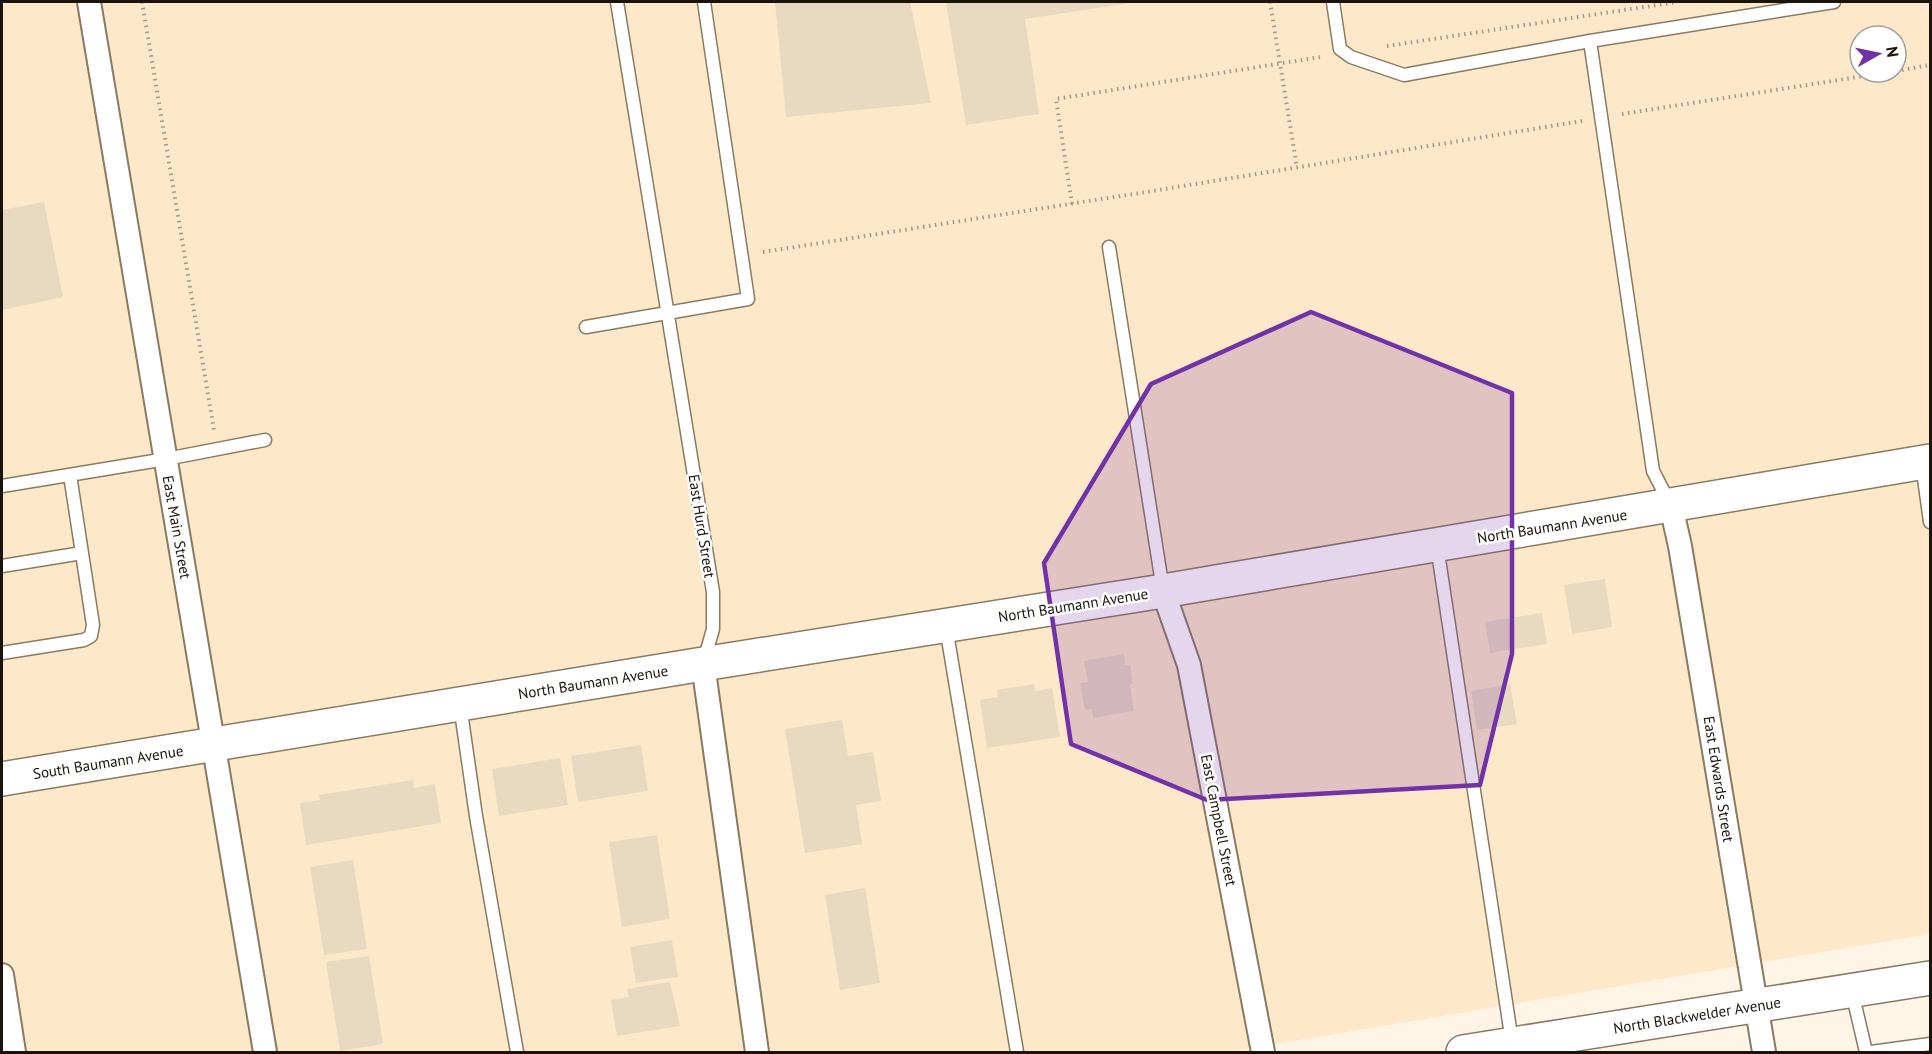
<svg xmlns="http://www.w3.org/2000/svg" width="1932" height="1054" font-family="'PT Sans',sans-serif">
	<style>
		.built { fill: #fde9ca; fill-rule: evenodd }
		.building { fill: #e9d9c1 }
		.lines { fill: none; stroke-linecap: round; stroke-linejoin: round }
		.lane-casing { stroke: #887a63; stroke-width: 15 }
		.street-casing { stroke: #887a63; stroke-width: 26 }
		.secondary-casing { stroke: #887a63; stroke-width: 36 }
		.path { stroke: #a1998d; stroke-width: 4; stroke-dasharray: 1.5 4.5; stroke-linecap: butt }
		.lane { stroke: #fff; stroke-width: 12 }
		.street { stroke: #fff; stroke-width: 22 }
		.secondary { stroke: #fff; stroke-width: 33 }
		.marked { fill: #7132a7; fill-opacity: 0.2; stroke: #7132a7; stroke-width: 4.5; stroke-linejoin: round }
		.labels { text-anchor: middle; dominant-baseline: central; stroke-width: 5; stroke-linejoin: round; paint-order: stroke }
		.street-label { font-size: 15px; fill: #19130b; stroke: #fff }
	</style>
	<rect width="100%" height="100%" fill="#fff5e6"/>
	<path class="built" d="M2 2H1930V934L1229 1052H2ZM1860 36H1896V72H1860Z"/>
	<path class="building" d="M775 2H910L931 103 786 117Z
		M946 2H1131V3L1025 19 1039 114 966 125Z
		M44 202 63 297 2 310V210Z
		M1605 579 1612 627 1572 634 1564 585Z
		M1542 613 1547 644 1490 653 1485 622Z
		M1124 654 1125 665H1130L1133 684H1130L1134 711 1093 718 1092 709 1085 710 1080 683 1088 682 1084 661Z
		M1034 684 1035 691 1052 688 1060 737 987 748 980 700 998 697 997 690Z
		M1510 684 1517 724 1477 730 1471 691Z
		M842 720 848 756 873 752 881 801 856 805 862 844 805 853 785 729Z
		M641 745 648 791 578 802 571 756Z
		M560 758 568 805 499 816 492 769Z
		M413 780 414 788 435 784 441 823 306 845 300 803 320 800 319 795Z
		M657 835 670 919 622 927 609 842Z
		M353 860 367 949 324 955 310 867Z
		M865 888 880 983 840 990 825 895Z
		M672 940 678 977 636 983 630 947Z
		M369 956 383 1044 340 1051 326 962Z
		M670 982 680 1026 617 1036 611 1000 629 997 627 989Z"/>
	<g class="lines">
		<defs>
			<path id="lane" d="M617 2 713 592V629L704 661
				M1333 2 1340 49 1351 57 1404 75 1590 41 1834 2
				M1590 41 1653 471 1669 502
				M1109 247 1163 590
				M586 327 748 299 704 2
				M1922 464 1930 522
				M2 486 166 459 265 440
				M1437 546 1512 1042
				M2 566 82 553
				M946 627 1017 1052
				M2 653 84 640 91 636 93 625 70 475
				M460 705 476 816 517 1052
				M1852 992 1866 1052
				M1871 1052 1930 1044"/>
			<path id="street" d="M89 2 265 1052
				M1671 506 1680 546 1764 1052
				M1163 591 1189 665 1263 1052
				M703 664 757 1052
				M2 975 14 1052"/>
			<path id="secondary" d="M2 779 703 664 1163 591 1930 461
				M1463 1052 1930 978"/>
		</defs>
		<use href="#lane" class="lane-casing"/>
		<use href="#street" class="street-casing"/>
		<use href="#secondary" class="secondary-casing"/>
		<path class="path" d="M142 2 214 430
			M1270 2 1297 168
			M1387 46 1677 2
			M1896 71 1930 65
			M1622 114 1890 72
			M1072 204 1056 99 1321 57
			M763 252 1146 192 1582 121"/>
		<use href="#lane" class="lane"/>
		<use href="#street" class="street"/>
		<use href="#secondary" class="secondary"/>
	</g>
	<path class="marked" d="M1311 312 1512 393V654L1480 785 1207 800 1071 744 1044 563 1151 384Z"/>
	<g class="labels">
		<g class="street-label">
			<text transform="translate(702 526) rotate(81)">East Hurd Street</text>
			<text transform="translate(1552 526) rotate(-9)">North Baumann Avenue</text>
			<text transform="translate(177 527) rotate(80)">East Main Street</text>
			<text transform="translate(1073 605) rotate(-9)">North Baumann Avenue</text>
			<text transform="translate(593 682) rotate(-9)">North Baumann Avenue</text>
			<text transform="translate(108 762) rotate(-9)">South Baumann Avenue</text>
			<text transform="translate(1719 779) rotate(81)">East Edwards Street</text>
			<text transform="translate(1219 820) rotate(79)">East Campbell Street</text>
			<text transform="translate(1697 1015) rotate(-9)">North Blackwelder Avenue</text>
		</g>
	</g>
	<rect width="1932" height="1054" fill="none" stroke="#19130b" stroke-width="6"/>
	<g transform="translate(1878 54) rotate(81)"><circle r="28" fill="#ffffff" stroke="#a3a19d" stroke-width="1.5"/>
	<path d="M0-4.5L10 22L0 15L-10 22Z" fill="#7132a7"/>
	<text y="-9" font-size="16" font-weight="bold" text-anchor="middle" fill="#19130b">N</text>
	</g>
</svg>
